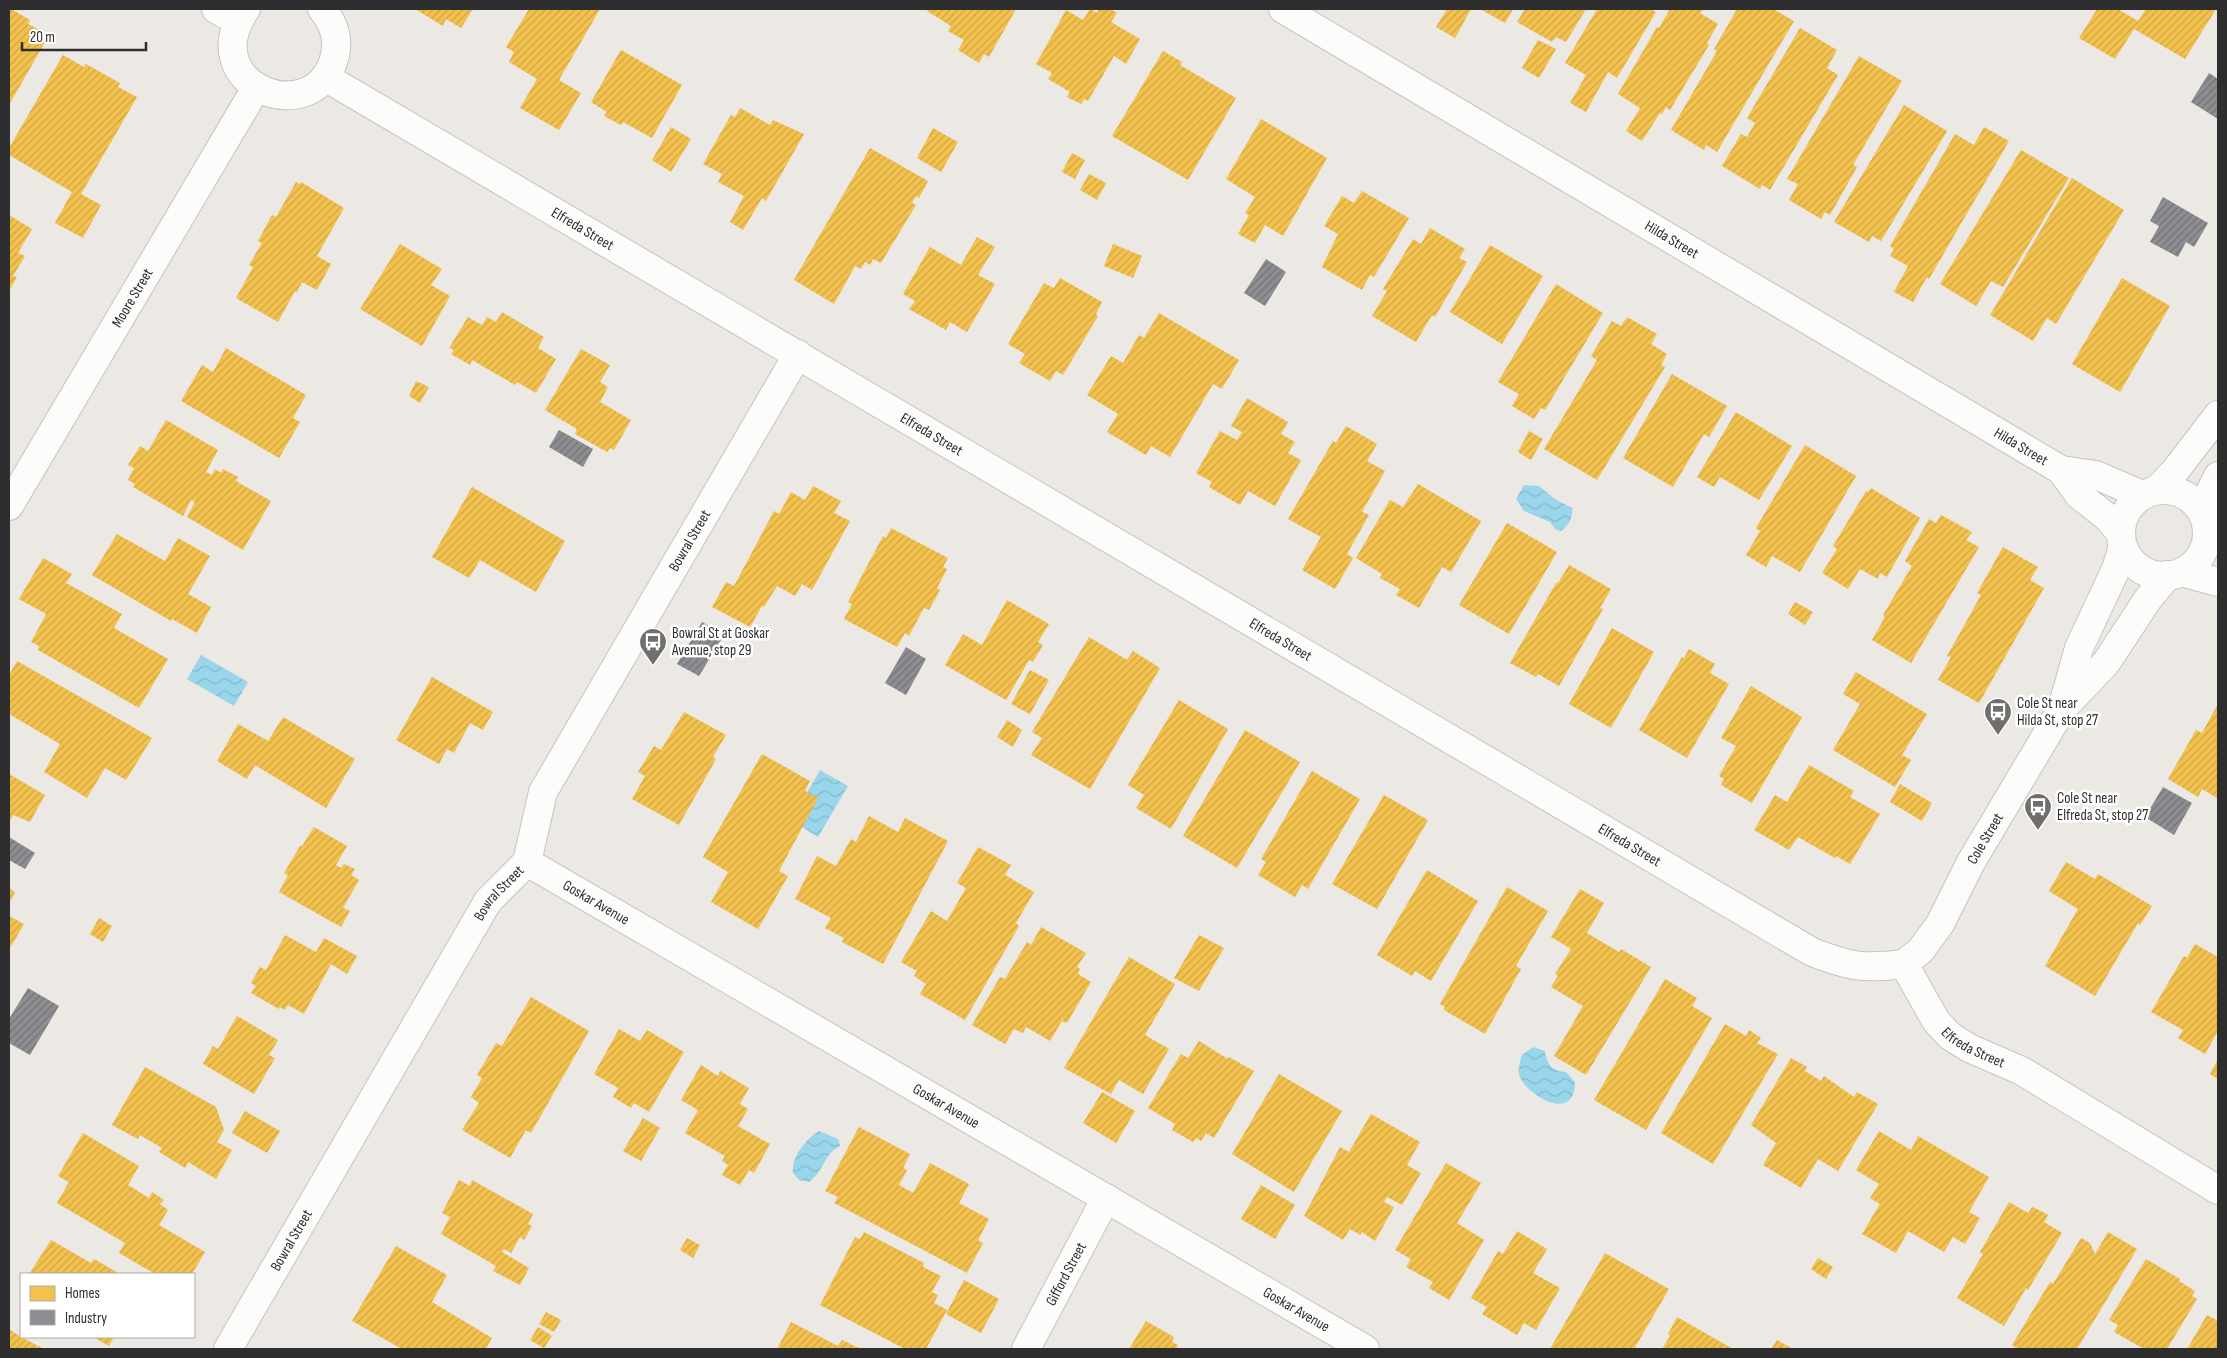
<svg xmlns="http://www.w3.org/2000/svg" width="2227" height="1358" font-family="'Sofia Sans Condensed',sans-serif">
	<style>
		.water { fill: url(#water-waves) }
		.homes { fill: url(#homes-hatch) }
		.industry { fill: url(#industry-hatch) }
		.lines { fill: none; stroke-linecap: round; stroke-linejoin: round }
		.minor-casing { stroke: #c5c4c5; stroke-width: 30 }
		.minor { stroke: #fcfcfb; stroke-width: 28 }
		.labels { text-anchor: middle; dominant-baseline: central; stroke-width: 5; stroke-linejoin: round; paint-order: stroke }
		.street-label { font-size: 15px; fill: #2e2e2e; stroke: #fff }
		.poi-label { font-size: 15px; fill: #2e2e2e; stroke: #fff; text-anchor: start }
	</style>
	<defs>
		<pattern id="water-waves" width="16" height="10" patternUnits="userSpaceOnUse" patternTransform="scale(1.25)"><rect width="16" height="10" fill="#99d6ec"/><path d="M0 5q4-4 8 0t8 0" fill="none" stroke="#84b8cb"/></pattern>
		<pattern id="homes-hatch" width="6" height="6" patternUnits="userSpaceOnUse" patternTransform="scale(1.25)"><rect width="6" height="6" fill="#f2c14e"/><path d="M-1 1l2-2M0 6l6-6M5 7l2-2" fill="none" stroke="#d0a644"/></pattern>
		<pattern id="industry-hatch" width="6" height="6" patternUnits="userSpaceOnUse" patternTransform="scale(1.25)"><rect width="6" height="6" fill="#8d8d92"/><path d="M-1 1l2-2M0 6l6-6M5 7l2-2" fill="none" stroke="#747478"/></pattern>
	</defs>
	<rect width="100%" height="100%" fill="#ece8e4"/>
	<path class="water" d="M1524 485 1539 486 1555 499 1572 508C1573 518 1569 525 1561 531L1556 530 1550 522 1524 511 1516 499Z
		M201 655 248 682 234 706 187 679Z
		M820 770 848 786 818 837 791 820Z
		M1533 1047 1545 1051C1547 1065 1552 1071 1566 1072L1575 1082C1575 1125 1525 1094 1519 1075 1518 1068 1520 1061 1522 1055Z
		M819 1131 838 1139 840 1146C825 1152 823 1173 809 1182L799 1180 793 1173C791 1157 806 1139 819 1131Z"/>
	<path class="homes" d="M11 9 30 20 28 24 49 35 9 105V12Z
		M415 9H473L461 28 446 19 443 26Z
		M529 9H600L559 80 581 93 559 130 520 108 537 79 509 62 514 52 506 47Z
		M929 9H1016L989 57 984 54 979 63 958 50 964 40 948 31 951 26 927 11Z
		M1090 9 1097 13 1099 9H1110L1117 13 1111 22 1140 39 1126 64 1114 56 1088 101 1084 99 1081 104 1067 97 1070 92 1048 79 1052 73 1036 64 1066 10 1083 20Z
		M1447 9H1471L1455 38 1436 27Z
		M1480 9H1513L1505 23Z
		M1525 9H1586L1566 42 1556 37 1552 42 1517 22Z
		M1597 9H1651L1656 12 1617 78 1608 72 1586 112 1570 103 1586 75 1565 63Z
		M1670 9H1703L1700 13 1718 24 1707 43 1709 45 1670 110 1666 107 1662 114 1660 113 1642 141 1626 131 1640 108 1618 94 1657 27 1659 28Z
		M1737 9H1773L1794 21 1717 152 1706 145 1704 150 1671 130 1717 51 1714 49Z
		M2097 9H2118L2138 21 2146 9H2216L2185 59 2134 29 2115 59 2079 38Z
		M1800 28 1837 50 1827 68 1838 75 1770 190 1762 185 1760 189 1722 166 1741 134 1747 137 1755 123 1747 118Z
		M1538 40 1556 49 1539 78 1522 68Z
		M621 50 682 85 652 138 623 122 621 125 604 116 607 112 591 102Z
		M1163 51 1182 62 1180 65 1236 98 1188 180 1112 136Z
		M63 55 84 67 86 64 120 83 118 87 137 97 81 194 101 205 83 238 55 223 72 192 9 155V148Z
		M1859 56 1902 81 1853 165 1857 167 1830 215 1825 212 1821 219 1789 200 1798 184 1787 179Z
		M1904 105 1947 131 1881 241 1872 236 1869 242 1834 222Z
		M740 108 770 125 773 120 804 134 766 201 762 198 743 230 730 222 744 196 718 182 722 174 703 164 731 115 735 117Z
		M1261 119 1327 158 1283 236 1265 225 1255 243 1238 234 1249 215 1245 213 1255 197 1226 179Z
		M671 127 691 139 671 172 652 160Z
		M1984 127 2009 141 1929 279 1927 277 1913 302 1894 292 1908 266 1890 256 1894 249 1890 246 1955 134 1974 145Z
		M933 128 958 142 941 172 917 158Z
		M870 148 928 181 919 198 916 196 912 203 916 205 881 263 873 259 870 265 865 262 861 269 855 266 834 304 794 280Z
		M2021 150 2069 178 2003 287 1991 281 1976 306 1940 284Z
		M1072 153 1085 160 1075 179 1062 172Z
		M1089 174 1106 183 1097 200 1080 190Z
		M2072 178 2124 210 2056 324 2047 318 2033 341 1990 315Z
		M296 182 299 184 301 182 344 208 317 256 331 264 317 290 302 282 297 292 295 291 278 322 236 298 253 267 249 265 262 243 258 241 272 215 276 217Z
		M1362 191 1409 218 1374 277 1370 275 1362 290 1322 267 1338 234 1324 226 1342 196 1354 203Z
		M9 215 32 229 18 253 25 256 13 276 17 277 9 291Z
		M1430 228 1465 249 1459 258 1467 262 1435 317 1432 315 1416 342 1372 316 1387 291 1383 289 1413 239 1421 244Z
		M977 237 995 247 978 275 995 284 967 332 950 322 946 330 909 309 915 301 903 294 930 247 961 265Z
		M400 244 442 269 431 285 450 296 422 346 360 309Z
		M1113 244 1142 256 1133 278 1104 266Z
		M1490 245 1543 276 1502 344 1450 312Z
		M1060 278 1102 302 1096 314 1098 316 1063 375 1056 371 1050 381 1019 363 1025 354 1008 344 1044 283 1054 288Z
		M2122 278 2170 306 2120 392 2072 364Z
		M1556 284 1603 313 1545 410 1541 408 1534 419 1512 406 1519 394 1498 382Z
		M502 312 544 337 538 348 556 359 536 393 517 382 515 385 472 360 470 365 451 354 454 350 449 348 468 317 482 325 487 317 496 322Z
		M1159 313 1239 360 1222 389 1213 384 1170 457 1151 446 1146 455 1107 432 1118 414 1087 395 1111 356 1123 363 1139 335 1144 338Z
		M1627 317 1657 334 1651 344 1667 354 1661 365 1665 367 1597 480 1544 449 1597 360 1591 356 1612 321 1621 326Z
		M226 348 306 395 293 418 300 422 279 458 181 401 202 365 213 372Z
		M581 349 610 365 600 382 608 387 600 402 631 420 614 450 610 448 607 452 575 434 577 429 545 410Z
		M1672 374 1727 406 1709 437 1704 434 1673 487 1623 458Z
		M416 381 429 387 420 403 409 396Z
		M1247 398 1288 422 1281 434 1295 442 1288 453 1301 460 1275 506 1248 491 1240 505 1209 487 1212 482 1196 473 1220 431 1237 440 1242 432 1231 426Z
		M1736 412 1792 446 1759 500 1720 477 1714 487 1697 477Z
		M166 420 218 450 206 472 212 475 215 469 221 473 223 469 238 477 236 481 271 501 243 550 187 517 195 502 191 500 183 516 133 487 135 484 128 480 134 468 128 465 140 446 148 451Z
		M1346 426 1377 444 1367 461 1385 471 1362 512 1369 515 1347 554 1353 558 1335 589 1302 570 1321 537 1288 519 1333 441 1336 443Z
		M1529 431 1543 439 1531 460 1518 452Z
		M1805 445 1856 476 1800 572 1772 556 1766 567 1746 555 1760 531 1756 528Z
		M1418 484 1481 521 1451 572 1442 567 1419 608 1396 595 1400 589 1380 578 1382 574 1356 558 1390 500 1403 507Z
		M813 486 841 501 834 513 850 521 812 590 802 584 795 596 777 586 764 607 762 606 750 627 712 607 726 582 734 586 774 511 779 514 791 492 805 500Z
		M472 487 565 541 536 592 480 560 469 578 432 557Z
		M1871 488 1920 518 1887 577 1880 573 1878 579 1860 569 1848 589 1822 573 1837 549 1833 546 1866 491 1868 492Z
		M1941 515 1972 532 1966 540 1979 547 1911 663 1872 640 1885 617 1883 615 1912 566 1905 561 1929 519 1936 523Z
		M1507 523 1557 552 1509 634 1459 605Z
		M891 528 948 558 943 567 947 569 937 588 940 590 929 610 924 608 909 636 905 633 897 647 844 619 852 604 848 602 883 536 886 538Z
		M117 534 165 561 178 538 210 556 188 594 211 607 197 633 172 619 171 621 92 575Z
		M2003 547 2038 567 2030 580 2044 588 1979 703 1938 680 1951 657 1947 656 1981 595 1977 593Z
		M43 558 72 574 66 583 122 614 114 628 168 659 139 708 38 650 39 646 31 642 46 614 19 599Z
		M1569 565 1611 589 1600 608 1603 609 1559 686 1538 674 1536 677 1510 663 1556 583H1558Z
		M1007 600 1049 624 1038 642 1043 645 1033 662 1029 660 1006 700 945 665 963 634 982 645Z
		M1795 602 1813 612 1805 625 1788 614Z
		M1612 628 1654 652 1611 728 1569 704Z
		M1089 637 1127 660 1133 651 1160 668 1090 789 1031 755 1042 738 1032 732Z
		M1689 649 1715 664 1710 673 1729 684 1687 758 1639 730 1682 657 1684 658Z
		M17 661 152 738 126 780 105 768 87 798 44 772 60 744 9 714V675Z
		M1030 670 1049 680 1030 714 1011 704Z
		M1856 672 1927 714 1902 755 1911 760 1895 787 1833 750 1860 704 1843 694Z
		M432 677 493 712 483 730 470 723 454 753 447 749 439 764 396 740Z
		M1751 686 1802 717 1752 803 1721 785 1724 779 1719 776 1736 746 1721 738Z
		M1179 700 1228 729 1171 829 1136 808 1144 795 1128 785Z
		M2218 704V795L2217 798 2202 789 2198 797 2168 779 2196 730 2202 733Z
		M684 712 726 735 713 757 716 759 679 825 632 799 645 776 638 772 654 746 661 750Z
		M283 717 355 759 326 808 255 765 247 779 217 761 238 724 268 741Z
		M1007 720 1022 730 1013 747 997 737Z
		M1245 730 1300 762 1237 868 1183 836Z
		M762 754 810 781 805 791 818 798 779 871 788 876 758 929 711 902 728 872 703 857Z
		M1809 765 1854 791 1850 797 1880 814 1850 864 1836 856 1835 858 1798 837 1789 850 1754 830 1775 795 1787 802Z
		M1312 771 1360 799 1308 889 1302 885 1295 897 1258 875 1266 862 1261 859Z
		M9 774 45 795 30 822 13 815 9 823Z
		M1900 784 1932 803 1922 821 1890 802Z
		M1384 795 1428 820 1377 909 1332 884Z
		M869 816 898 832 905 818 948 841 883 964 842 942 844 938 825 928 831 918 795 899 817 856 836 866 851 839 856 842Z
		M314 827 347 846 336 865 341 868 344 864 355 869 351 875 359 880 343 908 350 911 341 927 279 892 288 875 284 873 300 846H302Z
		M978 847 1011 865 1005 875 1034 892 1016 923 1019 926 965 1020 920 994 926 984 914 976 917 971 901 962 931 911 947 921 966 888 957 883Z
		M2066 862 2095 879 2098 874 2152 906 2140 925 2138 923 2095 996 2045 966 2078 909 2049 891Z
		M1427 870 1478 901 1431 981 1415 971 1412 976 1377 955Z
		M1507 887 1548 911 1516 966 1521 969 1485 1034 1444 1010 1445 1007 1440 1004Z
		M9 888 15 892 9 904Z
		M1580 889 1604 903 1587 933 1619 952 1621 949 1651 967 1586 1075 1554 1056 1583 1006 1551 987 1558 976 1555 974 1571 949 1551 937Z
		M9 916 24 924 9 950Z
		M99 918 112 926 103 942 90 934Z
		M1041 927 1086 953 1077 967 1080 969 1078 974 1091 982 1067 1023 1062 1021 1050 1041 1026 1027 1023 1033 1014 1029 1005 1044 972 1025 1000 977 1005 979 1027 942 1031 945Z
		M285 935 316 952 324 938 357 956 347 974 331 964 304 1014 288 1005 285 1010 280 1007 279 1009 251 993 256 986 251 983 260 967 266 970Z
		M1199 935 1224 948 1199 991 1174 978Z
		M2195 944 2218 957V1031L2205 1054 2178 1038 2183 1030 2151 1012 2184 956 2187 958Z
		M1129 957 1175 984 1145 1035 1169 1049 1143 1094 1119 1080 1111 1094 1064 1068Z
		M1665 979 1697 998 1692 1006 1712 1018 1646 1130 1594 1100Z
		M531 997 589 1031 531 1133 526 1130 510 1158 462 1130 479 1103 471 1097 482 1078 477 1075 496 1043 502 1046Z
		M237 1016 278 1040 269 1055 275 1058 254 1094 203 1064 213 1046 218 1049Z
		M1725 1024 1746 1036 1749 1030 1761 1038 1757 1043 1778 1054 1713 1164 1661 1133Z
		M619 1029 640 1041 647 1030 684 1052 649 1112 634 1103 631 1108 613 1097 618 1088 594 1074Z
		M1199 1041 1228 1059 1229 1057 1254 1071 1214 1138 1206 1133 1201 1141 1196 1138 1193 1142 1172 1130 1175 1124 1148 1108 1181 1054 1188 1058Z
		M1791 1058 1807 1067 1805 1071 1821 1081 1824 1076 1854 1097 1857 1092 1878 1104 1838 1171 1818 1159 1801 1188 1763 1165 1776 1143 1751 1125Z
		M2218 1059V1079L2210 1074Z
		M701 1065 718 1076 720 1071 749 1088 740 1104 748 1109 738 1126 770 1144 754 1173 749 1170 740 1185 722 1175 728 1165 722 1161 725 1156 685 1133 698 1110 681 1100Z
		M145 1067 216 1107 224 1130 217 1142 232 1150 216 1179 188 1162 185 1168 159 1152 162 1148 140 1135 138 1139 112 1125Z
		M1279 1074 1342 1111 1294 1192 1232 1154Z
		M1102 1092 1135 1111 1116 1143 1083 1123Z
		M245 1111 280 1131 267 1153 232 1133Z
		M1371 1114 1420 1142 1407 1165 1421 1173 1402 1205 1387 1197 1384 1202 1394 1207 1375 1241 1362 1232 1360 1235 1350 1229 1343 1240 1304 1216 1340 1147 1349 1152Z
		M643 1118 660 1128 641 1161 623 1151Z
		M859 1127 910 1154 903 1168 907 1170 899 1185 913 1193 930 1163 969 1184 959 1203 989 1219 978 1240 983 1243 967 1273 834 1203 838 1197 825 1191Z
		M1879 1131 1911 1150 1918 1136 1989 1177 1969 1212 1980 1218 1965 1244 1953 1237 1944 1252 1908 1231 1896 1253 1862 1234 1880 1204 1870 1198 1879 1184 1856 1170Z
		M83 1133 139 1166 128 1185 149 1198 152 1192 164 1200 160 1204 168 1210 159 1225 205 1252 192 1274H155L119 1253 125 1243 57 1203 69 1182 58 1176Z
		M1446 1163 1481 1183 1457 1223 1484 1240 1449 1300 1429 1288 1433 1282 1406 1267 1411 1259 1395 1250Z
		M459 1180 470 1186 472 1180 533 1214 528 1224 532 1226 524 1240 520 1237 511 1253 504 1249 502 1252 529 1268 520 1285 493 1271 496 1266 441 1234 450 1217 442 1213Z
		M1261 1185 1295 1205 1275 1239 1241 1219Z
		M2009 1202 2028 1213 2032 1207 2041 1211 2048 1215 2044 1222 2062 1233 2028 1290 2026 1288 2004 1326 1957 1298 1983 1254 1980 1252Z
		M1517 1231 1547 1249 1533 1273 1560 1288 1536 1330 1524 1323 1517 1335 1482 1314 1487 1307 1471 1298 1498 1251 1503 1254Z
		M864 1232 924 1263 923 1267 941 1276 932 1292 938 1295 934 1303 947 1310 926 1349H905L820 1305 855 1237 860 1239Z
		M2108 1232 2137 1249 2077 1349H2019L2012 1345 2050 1282 2053 1284 2081 1238 2090 1243 2095 1254Z
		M687 1238 700 1245 693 1258 680 1250Z
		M51 1240 91 1263 94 1259 120 1274H29Z
		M396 1246 447 1275 432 1302 492 1338 486 1349H402L352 1321Z
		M1605 1253 1669 1289 1634 1349H1550Z
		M1818 1258 1833 1267 1826 1279 1811 1269Z
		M2146 1259 2180 1279 2179 1281 2195 1291 2192 1296 2197 1299 2167 1349H2144L2114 1332 2118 1325 2109 1320Z
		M964 1280 999 1299 981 1333 946 1314Z
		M546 1312 561 1320 554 1332 539 1324Z
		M2207 1315 2218 1321V1349H2187Z
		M1677 1317 1733 1349H1662L1670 1336 1668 1334Z
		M1146 1321 1174 1337 1172 1342 1178 1345 1176 1349H1129Z
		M791 1322 838 1346 842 1340 861 1349H777Z
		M538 1327 552 1336 544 1348 530 1340Z
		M9 1329 21 1337 44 1349H9Z
		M93 1337H114L109 1346Z
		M1777 1340 1793 1349H1771Z"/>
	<path class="industry" d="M2209 73 2218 79V119L2191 102Z
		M2163 197 2208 223 2194 247 2186 242 2178 257 2150 242 2159 226 2150 221Z
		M1266 259 1286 272 1265 306 1244 293Z
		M559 430 593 449 583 467 549 447Z
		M702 622 724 635 699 676 677 664Z
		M906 647 926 659 906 695 885 683Z
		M2163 787 2192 803 2174 835 2145 817Z
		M9 837 35 853 25 869 9 860Z
		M28 988 59 1006 30 1055 9 1043V1019Z"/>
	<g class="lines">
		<defs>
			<g id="minor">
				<path d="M216 9 237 21"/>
				<path d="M246 9C192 87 318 133 335 55 339 37 333 22 322 9"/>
				<path id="s1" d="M1283 9 2061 470 2096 475 2142 495"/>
				<path id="s2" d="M325 77 1812 952C1851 967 1863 969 1904 964"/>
				<path d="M2061 470 2079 495 2107 517 2120 532"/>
				<path d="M2157 490 2175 471 2218 415"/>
				<circle cx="2164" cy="533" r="43"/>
				<path id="s3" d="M9 506 256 88"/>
				<path d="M2203 515 2210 492 2218 476"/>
				<path d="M2181 572 2218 582"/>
				<path d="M2063 705 2079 648 2116 569 2123 547"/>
				<path id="s4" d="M527 862 1365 1349"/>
				<path id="s5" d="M1904 964 1921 950 1940 924 1971 862 2062 709 2106 663 2148 599 2168 575"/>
				<path id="s6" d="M1904 964 1936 1021 1950 1036 1969 1048 2022 1071 2218 1190"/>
				<path id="s7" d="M228 1349 488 901 527 862 543 792 798 354"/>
				<path id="s8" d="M1026 1349 1106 1198"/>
			</g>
		</defs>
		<use href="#minor" class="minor-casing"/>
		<use href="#minor" class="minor"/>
	</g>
	<defs>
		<symbol id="bus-pin" viewBox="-11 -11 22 30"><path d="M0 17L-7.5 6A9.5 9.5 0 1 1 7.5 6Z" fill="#706f6e" stroke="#fff"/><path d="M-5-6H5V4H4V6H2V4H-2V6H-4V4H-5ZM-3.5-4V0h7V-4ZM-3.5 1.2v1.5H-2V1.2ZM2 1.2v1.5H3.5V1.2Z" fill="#fff"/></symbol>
	</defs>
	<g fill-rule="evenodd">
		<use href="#bus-pin" x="637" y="626" width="32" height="43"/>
		<use href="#bus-pin" x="1982" y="696" width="32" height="43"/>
		<use href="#bus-pin" x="2022" y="791" width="32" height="43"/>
	</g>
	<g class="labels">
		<g class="street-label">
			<text stroke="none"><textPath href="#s2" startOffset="299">Elfreda Street</textPath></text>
			<text stroke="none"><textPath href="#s1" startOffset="452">Hilda Street</textPath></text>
			<text stroke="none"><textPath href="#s3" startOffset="242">Moore Street</textPath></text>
			<text stroke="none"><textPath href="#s2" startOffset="704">Elfreda Street</textPath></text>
			<text stroke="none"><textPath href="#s1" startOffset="858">Hilda Street</textPath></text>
			<text stroke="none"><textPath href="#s7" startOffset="936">Bowral Street</textPath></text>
			<text stroke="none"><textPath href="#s2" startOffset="1109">Elfreda Street</textPath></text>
			<text stroke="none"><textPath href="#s5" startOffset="151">Cole Street</textPath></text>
			<text stroke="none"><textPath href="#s2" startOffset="1514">Elfreda Street</textPath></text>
			<text stroke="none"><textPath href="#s7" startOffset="531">Bowral Street</textPath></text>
			<text stroke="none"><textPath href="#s4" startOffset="80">Goskar Avenue</textPath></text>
			<text stroke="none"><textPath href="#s6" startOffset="112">Elfreda Street</textPath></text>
			<text stroke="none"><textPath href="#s4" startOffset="485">Goskar Avenue</textPath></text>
			<text stroke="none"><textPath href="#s7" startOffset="126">Bowral Street</textPath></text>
			<text stroke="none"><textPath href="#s8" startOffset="85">Gifford Street</textPath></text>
			<text stroke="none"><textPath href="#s4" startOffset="890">Goskar Avenue</textPath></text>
		</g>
		<g class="poi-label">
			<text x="672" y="633">Bowral St at Goskar<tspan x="672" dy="17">Avenue, stop 29</tspan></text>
			<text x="2017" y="703">Cole St near<tspan x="2017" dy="17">Hilda St, stop 27</tspan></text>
			<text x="2057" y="798">Cole St near<tspan x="2057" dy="17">Elfreda St, stop 27</tspan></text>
		</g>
	</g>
	<rect width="2227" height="1358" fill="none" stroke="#2e2e2e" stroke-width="20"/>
	<rect x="20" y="1273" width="175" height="65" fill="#ffffff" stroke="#ababab"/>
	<rect x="30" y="1286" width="25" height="15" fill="#f2c14e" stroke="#ababab"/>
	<text x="65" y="1298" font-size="15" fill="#2e2e2e">Homes</text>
	<rect x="30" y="1310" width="25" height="15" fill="#8d8d92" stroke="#ababab"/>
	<text x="65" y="1323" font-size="15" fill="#2e2e2e">Industry</text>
	<path d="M22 42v8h124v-8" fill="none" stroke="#2e2e2e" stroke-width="2.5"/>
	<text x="30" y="42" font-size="15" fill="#2e2e2e" stroke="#ffffff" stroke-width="4" paint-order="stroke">20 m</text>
</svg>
